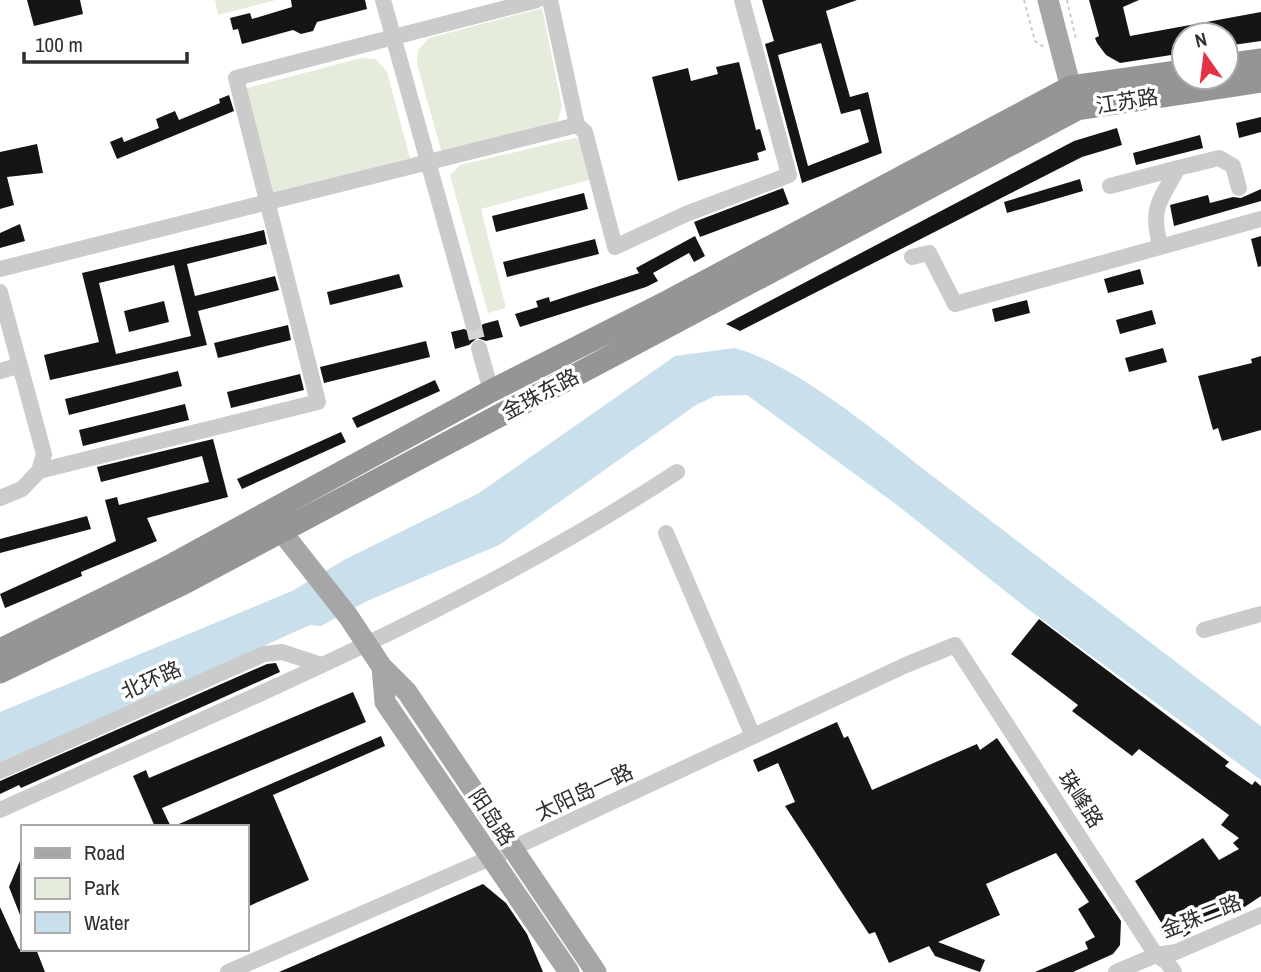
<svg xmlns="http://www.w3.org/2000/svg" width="1261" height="972" font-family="'Archivo Narrow','Noto Sans SC',sans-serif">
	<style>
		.green { fill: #e5ecdc }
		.water { fill: #c9dfeb }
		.building { fill: #151515; fill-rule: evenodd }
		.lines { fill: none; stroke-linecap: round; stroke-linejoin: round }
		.minor-tunnel { stroke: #d5d5d5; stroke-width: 16; stroke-dasharray: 16 8; stroke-linecap: butt }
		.path { stroke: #cbcbcb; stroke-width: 2; stroke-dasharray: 3.5 3.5; stroke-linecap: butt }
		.minor { stroke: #cbcbcb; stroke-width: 16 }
		.major { stroke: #a6a6a6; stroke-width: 21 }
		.highway { stroke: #959595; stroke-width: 23 }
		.labels { text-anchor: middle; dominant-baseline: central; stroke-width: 7; stroke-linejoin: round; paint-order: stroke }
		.street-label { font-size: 21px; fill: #2e2e2e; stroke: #fff }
	</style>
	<rect width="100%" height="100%" fill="#fff"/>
	<path class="green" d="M215 0H276L218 15Z
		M542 8 562 106 558 121 445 152 441 150 417 64 418 50 429 38Z
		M361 58 376 59 387 72 410 158 273 194 244 89Z
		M575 138 580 140 589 180 481 209 506 308 488 313 450 175 460 165Z"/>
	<path class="water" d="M735 348C800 366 884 439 939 481 1046 563 1153 645 1261 726V780L1029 610 897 505 747 395 715 396 696 405 499 545 367 601 321 626 310 625 0 765V712L292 591 344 560 479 493 675 356Z"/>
	<path class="building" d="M27 0H80L83 14 34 26Z
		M291 0H365L367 9 317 22 313 31 301 34 293 30 242 44 238 29 233 30 230 18 250 13 252 19 292 7Z
		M762 0H857L826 11 850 97 868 92 882 153 802 183 765 44 774 41ZM821 43 841 114 860 109 869 142 808 166 778 55Z
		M1089 0H1139L1123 7 1130 36 1261 12V41L1226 46V35H1184V53L1120 63 1106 55 1097 43 1095 38 1099 36Z
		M739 62 756 130 760 129 766 150 757 153 759 160 678 181 652 77 688 68 691 81 718 74 716 67Z
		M229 95 234 111 117 159 110 142 122 137 124 142 159 128 156 119 175 111 179 120 220 103 219 99Z
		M1261 117V132L1239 138 1236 123Z
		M1117 128 1122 145 1082 157 740 331 726 324 1074 141Z
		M1200 135 1203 148 1136 165 1133 153Z
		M37 144 43 173 7 177 14 205 0 209V152Z
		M1080 179 1083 191 1007 213 1004 202Z
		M783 188 789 204 700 237 694 222Z
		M1261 189V201L1174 226 1170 205 1208 195 1210 203 1233 197 1241 198Z
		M584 193 588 209 496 232 492 216Z
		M20 224 25 241 0 248V233Z
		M264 230 267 244 187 264 195 296 275 276 279 290 198 311 207 345 50 380 44 355 99 342 82 273ZM174 265 191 336 116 354 99 283Z
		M695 236 705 256 694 262 689 253 653 273 658 281 646 287 520 327 515 314 538 307 536 301 549 297 550 302 639 273 636 268Z
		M1261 236V266L1258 267 1251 239Z
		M595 239 599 254 507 277 503 262Z
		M1140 269 1144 284 1108 293 1104 279Z
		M399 274 403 287 330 305 327 292Z
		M1027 300 1030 313 995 322 992 309Z
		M164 301 169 322 129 332 124 311Z
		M1152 310 1156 324 1120 334 1116 320Z
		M498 320 503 337 486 341 477 338 469 345 455 349 451 332 464 329 475 333 483 324Z
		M288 325 291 340 218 358 214 343Z
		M426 341 430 357 324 383 320 367Z
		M1163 348 1167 362 1129 372 1125 358Z
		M1261 356V430L1222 441 1218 428 1213 430 1198 376 1252 363 1251 359Z
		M178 371 182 386 69 415 65 399Z
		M300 374 304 390 231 408 227 392Z
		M435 380 440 391 357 428 352 418Z
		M185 404 189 420 83 446 79 430Z
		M341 432 346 442 242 489 237 479Z
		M213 439 228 497 147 518 157 541 81 572 82 576 5 608 0 594 116 541 105 500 117 497 119 505 209 482 202 456 101 482 97 467Z
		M87 516 91 529 0 553V539Z
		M1039 619 1229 762 1225 766 1252 785 1255 781 1261 786V896L1237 912 1232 904 1184 937 1178 929 1169 935 1135 881 1203 838 1219 860 1239 849 1233 843 1239 838 1221 825 1229 815 1139 749 1132 756 1072 711 1078 705 1011 654Z
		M276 663 280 672 21 788 19 785 0 794V781L267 664Z
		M353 692 366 722 162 808 171 827H155L133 776 146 770 149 778Z
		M837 722 844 738 848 736 872 790 977 744 980 750 997 738 1121 921 1120 945 1113 954 1073 972H1035L1088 949 1085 942 1095 937 1078 909 1089 902 1056 853 986 884 1000 915 938 942 985 960 980 972 935 956 929 946 889 963 875 932 869 934 785 806 795 802 778 763 758 772 753 760Z
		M381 736 385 746 273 795 309 880 258 902 247 907V827H172Z
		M22 856H23L22 920 9 887Z
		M483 884 506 903 527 934 543 972H279Z
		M0 907 19 949H36L45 972H0Z"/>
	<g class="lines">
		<path class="minor-tunnel" d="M473 323 479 348"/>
		<path class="path" d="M1024 0 1035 41 1044 47
			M1067 0 1076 39"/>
		<path class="minor" d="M383 0 473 323
			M577 125 585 132 615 247 686 214 789 175 742 0
			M1110 186 1178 168
			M1160 245C1150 207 1160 201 1178 168L1219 158 1233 166 1239 188
			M912 257 929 253 955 304 1261 219
			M0 269 577 125 550 0
			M0 292 44 454 39 471 318 402 236 78 537 0
			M479 348 491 391
			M0 371 18 366
			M0 498 22 489 39 471
			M666 533 753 736
			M1204 630 1261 614
			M0 771 264 654 282 652 322 665
			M0 810C230 706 465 611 677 472
			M228 972 513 848 906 665 955 645 1156 955 1167 962 1174 972
			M1116 972 1156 955 1176 952 1261 915"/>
		<path class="major" d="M1048 0 1075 104
			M270 517 348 616 382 667 407 692 596 972
			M382 667 385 702 569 972"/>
		<path class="highway" d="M1226 65 1261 60
			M0 650 168 567 491 391 667 302 1071 87 1184 71
			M0 672 180 585 1077 109 1261 81"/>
	</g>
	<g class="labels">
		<g class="street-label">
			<text transform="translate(1127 101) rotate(-9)">江苏路</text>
			<text transform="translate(540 394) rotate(-28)">金珠东路</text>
			<text transform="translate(151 680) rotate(-24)">北环路</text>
			<text transform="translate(584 792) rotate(-25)">太阳岛一路</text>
			<text transform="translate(1081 799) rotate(57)">珠峰路</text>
			<text transform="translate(492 817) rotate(56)">阳岛路</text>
			<text transform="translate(1201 916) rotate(-21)">金珠二路</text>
		</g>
	</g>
	<rect x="21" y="825" width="228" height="126" fill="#ffffff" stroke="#ababab" stroke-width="2"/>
	<rect x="35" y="848" width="35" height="10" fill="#a6a6a6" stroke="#ababab" stroke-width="2"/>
	<text x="84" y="860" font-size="21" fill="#2e2e2e">Road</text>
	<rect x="35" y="878" width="35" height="21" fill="#e5ecdc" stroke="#ababab" stroke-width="2"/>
	<text x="84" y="895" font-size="21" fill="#2e2e2e">Park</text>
	<rect x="35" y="912" width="35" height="21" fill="#c9dfeb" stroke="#ababab" stroke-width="2"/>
	<text x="84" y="930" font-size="21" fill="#2e2e2e">Water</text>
	<g transform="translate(1205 56) rotate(346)"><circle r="33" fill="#ffffff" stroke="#ababab" stroke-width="2"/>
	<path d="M0-5L12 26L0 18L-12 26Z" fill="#e33243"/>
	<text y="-10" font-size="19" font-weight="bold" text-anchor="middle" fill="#2e2e2e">N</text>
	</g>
	<path d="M24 52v10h163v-10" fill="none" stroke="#2e2e2e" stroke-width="3.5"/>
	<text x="35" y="52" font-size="21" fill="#2e2e2e" stroke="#ffffff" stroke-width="5" paint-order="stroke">100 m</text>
</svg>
